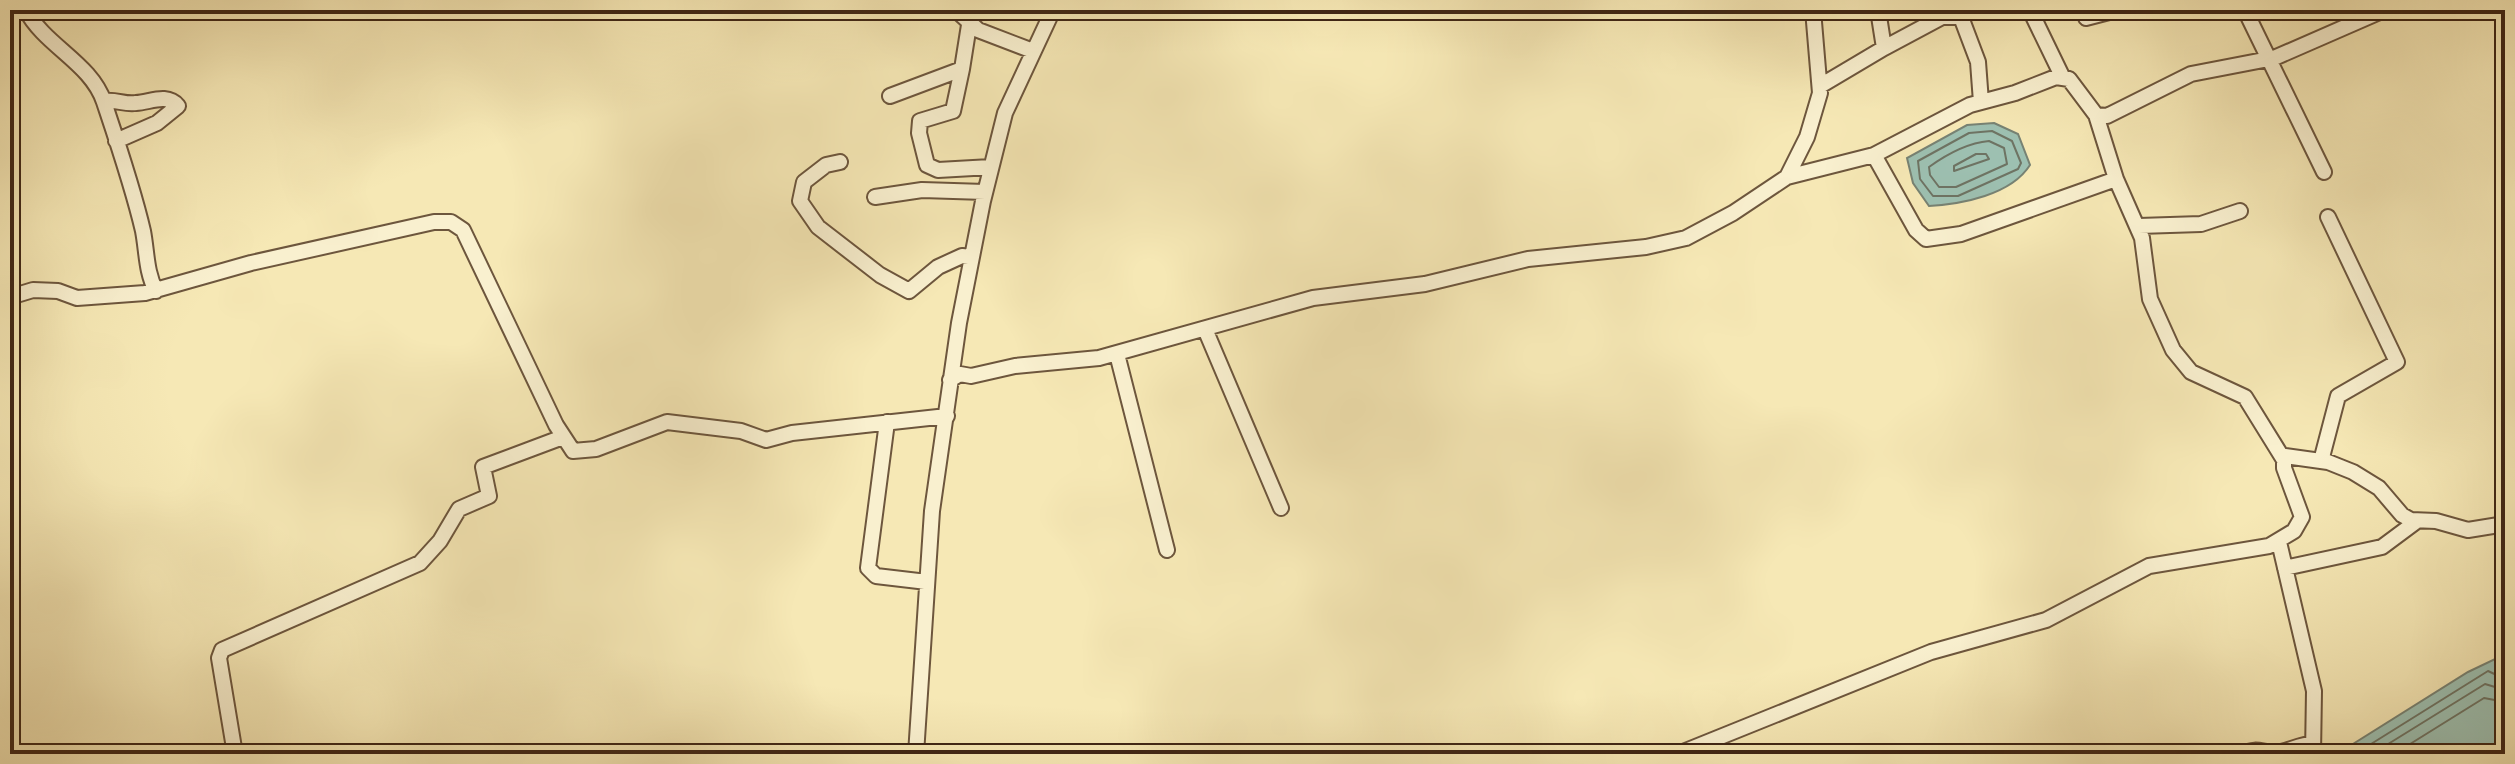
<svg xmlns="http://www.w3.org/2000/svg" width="2515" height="764" font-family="'IM FELL DW Pica',serif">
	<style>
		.water { fill: #9dc0b1; stroke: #778273; stroke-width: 2 }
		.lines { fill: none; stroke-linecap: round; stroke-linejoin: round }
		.shore { stroke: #6e7363; stroke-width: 2 }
		.minor-casing { stroke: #6d563d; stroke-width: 18 }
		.minor { stroke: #f9f0cf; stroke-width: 14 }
	</style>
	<rect width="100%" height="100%" fill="#f6e8b5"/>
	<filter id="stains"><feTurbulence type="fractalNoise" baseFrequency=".0025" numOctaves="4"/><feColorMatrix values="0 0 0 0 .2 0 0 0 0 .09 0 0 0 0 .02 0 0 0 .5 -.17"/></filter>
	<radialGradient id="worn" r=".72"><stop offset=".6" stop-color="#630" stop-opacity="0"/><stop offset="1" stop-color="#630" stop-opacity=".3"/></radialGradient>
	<path class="water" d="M1994 123 2018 134 2030 165C2011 195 1962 204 1929 206L1913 183 1907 158 1967 125Z
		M2495 659 2505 678V754H2344L2353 744 2468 672Z"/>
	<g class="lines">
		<path class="shore" d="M1992 131 2012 141 2021 163 2018 169 1958 196H1933L1920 179 1918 161 1969 133Z
			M1989 141 2004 148 2007 164 1956 187H1939L1930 175 1929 167C1947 154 1967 143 1989 141Z
			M1976 154H1986L1989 159 1954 171V166Z
			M2355 754 2488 671 2505 679
			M2372 754 2485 684 2505 690
			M2394 754 2484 698 2505 702"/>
		<defs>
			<path id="minor" d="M26 10C45 46 91 63 104 102 118 144 133 188 143 231 147 252 146 272 156 291
				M956 10 978 30 1033 51
				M2030 10 2062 76
				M2245 10 2324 172
				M2086 18 2117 10
				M1884 48 1942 17H1961L1978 62 1981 102
				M962 69 953 111 920 121 919 133 927 165 938 170 991 167
				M1820 86 1884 48 1878 10
				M890 96 962 69 969 25
				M104 101C116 99 125 105 136 103 151 102 167 93 178 106L157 123 116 141
				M2096 115 2116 179 2142 238 2150 299 2173 350 2191 372 2245 397 2284 460 2285 456 2328 462 2353 472 2379 488 2402 515 2411 520 2436 521 2468 530 2505 524
				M1874 155 1916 230 1926 239 1961 234 2116 179
				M840 162 826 165 804 182 800 201 818 227 880 275 909 291 938 267 962 256 971 257
				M1787 177 1807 137 1820 93 1813 10
				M875 197 922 190 985 192
				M2139 226 2201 224 2240 211
				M10 297 33 290 58 291 77 298 145 293 251 263 434 222H451L463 230 556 425 573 451 596 449 667 422 741 431 766 440 792 433 947 416
				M1205 329 1281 508
				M1117 354 1167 550
				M950 380 960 374 971 376 1015 366 1099 358 1313 298 1425 284 1528 259 1646 247 1686 238 1733 213 1787 177 1874 155 1970 105 2015 93 2056 77 2069 79 2096 115 2107 116 2191 74 2274 58 2384 10
				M887 422 868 568 876 576 927 582
				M2321 461 2338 396 2397 362 2328 217
				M2279 542 2314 691 2313 754
				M2285 568 2382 547 2417 521
				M235 754 219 658 222 650 420 563 440 541 459 509 489 496 483 467 563 437
				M916 754 932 511 959 323 983 201 1005 113 1053 10
				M1678 754 1931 652 2046 620 2149 566 2269 546 2294 531 2302 517 2284 468V460
				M2243 754C2257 747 2262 753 2275 753 2288 752 2299 744 2313 744"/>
		</defs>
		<use href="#minor" class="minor-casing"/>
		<use href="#minor" class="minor"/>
	</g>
	<rect width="2515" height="764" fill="none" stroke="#f6e8b5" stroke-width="40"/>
	<rect x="12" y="12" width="2491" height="740" fill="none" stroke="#3f2615" stroke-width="4"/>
	<rect x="20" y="20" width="2475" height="724" fill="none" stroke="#3f2615" stroke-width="2"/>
	<rect width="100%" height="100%" filter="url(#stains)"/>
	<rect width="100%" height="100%" fill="url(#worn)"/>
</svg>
